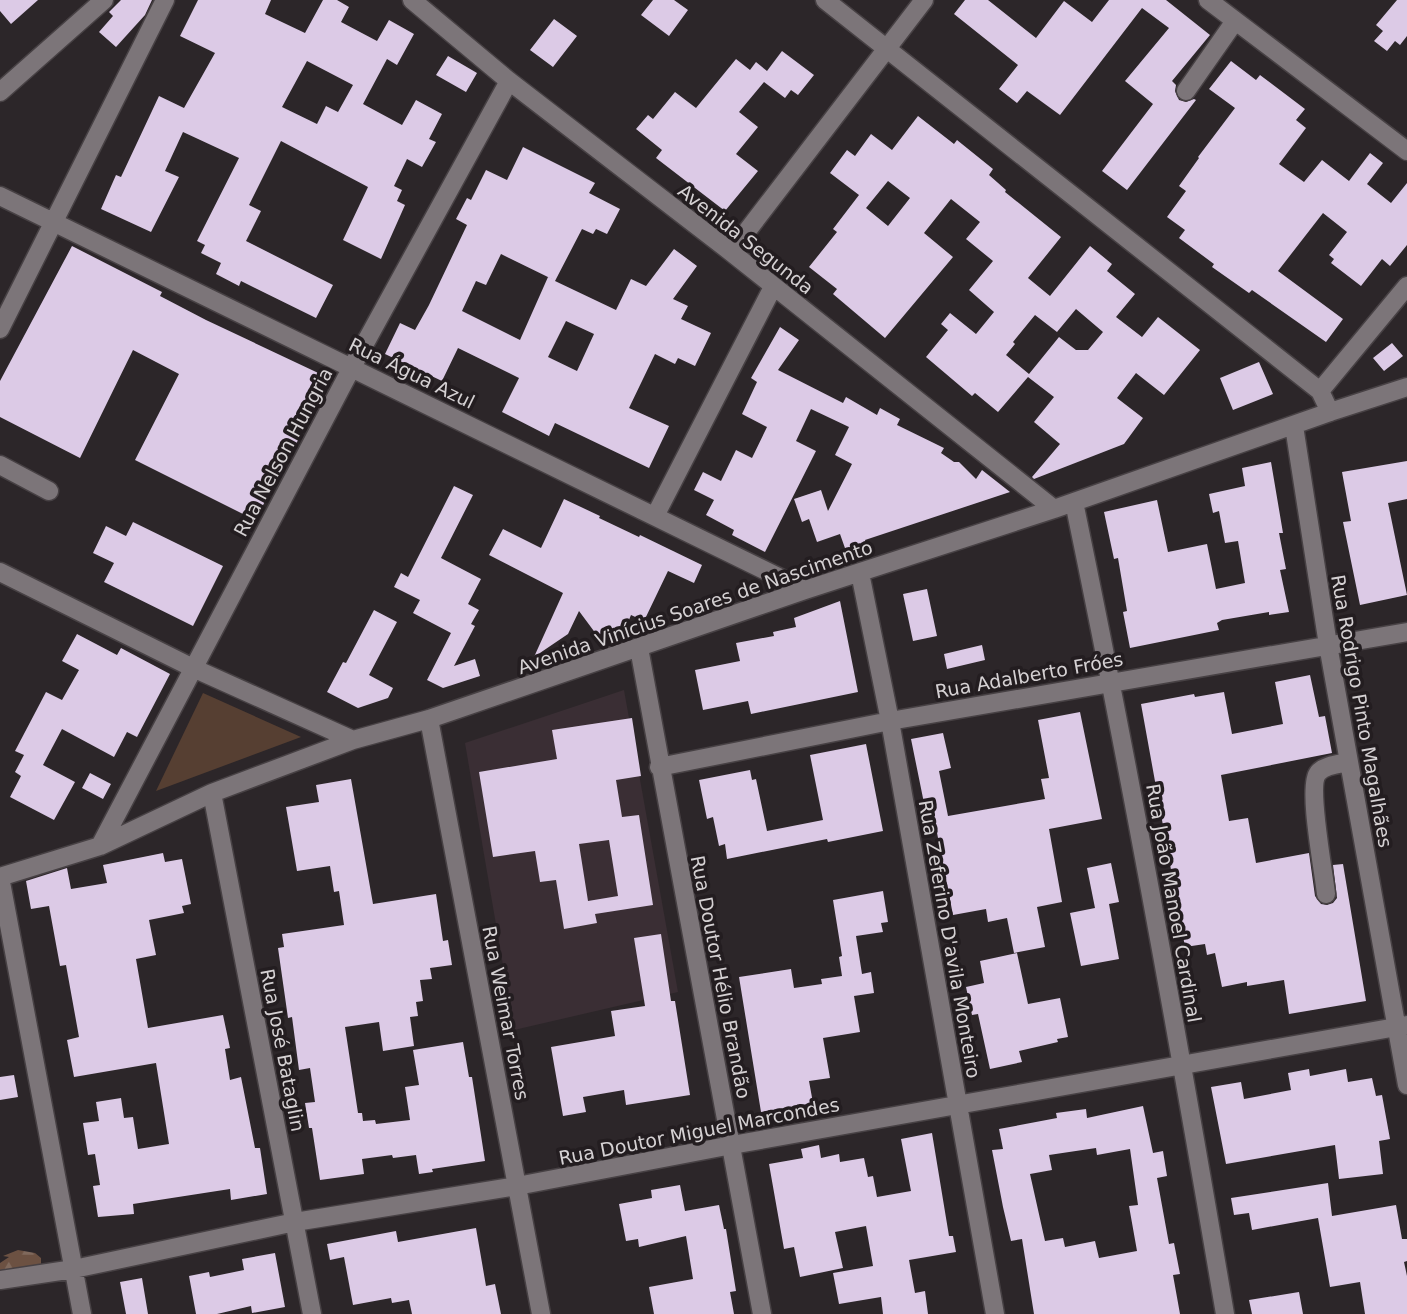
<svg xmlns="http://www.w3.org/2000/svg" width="1407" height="1314" font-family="'DejaVu Sans',sans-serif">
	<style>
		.built { fill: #3a2e34 }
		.green { fill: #563f32 }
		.forest { fill: url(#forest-firs) }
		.building { fill: #dccae6; fill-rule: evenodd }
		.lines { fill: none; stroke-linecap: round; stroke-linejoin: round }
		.minor-casing { stroke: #474144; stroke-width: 21 }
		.minor { stroke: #7c7579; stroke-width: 18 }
		.labels { text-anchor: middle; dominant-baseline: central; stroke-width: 7; stroke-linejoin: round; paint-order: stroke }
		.street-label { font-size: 19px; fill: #d5d1d3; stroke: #231d20 }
	</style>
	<defs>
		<pattern id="forest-firs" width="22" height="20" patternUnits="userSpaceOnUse" patternTransform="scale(1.75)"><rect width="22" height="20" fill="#6c5142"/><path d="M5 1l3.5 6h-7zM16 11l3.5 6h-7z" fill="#80695c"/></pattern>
	</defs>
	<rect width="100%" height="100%" fill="#2c2629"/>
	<path class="built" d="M624 690 678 992 514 1030 465 743Z"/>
	<path class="green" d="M203 693 301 737 156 791Z"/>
	<path class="forest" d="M18 1250 35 1253 41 1258V1266L0 1286V1263L9 1257 3 1256Z"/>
	<path class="building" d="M0 0H38L11 24 0 11Z
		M121 0H152L145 15 116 47 99 32 113 16 109 12Z
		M198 0H271L265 14 305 33 323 0H337L349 7 341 22 377 41 389 20 414 34 397 65 387 59 363 104 402 125 416 100 442 114 429 139 436 142 422 167 407 159 394 186 402 190 397 201 405 205 381 259 343 240 368 187 281 141 249 205 261 211 246 241 333 285 316 318 241 281 239 286 216 274 221 263 201 253 205 245 197 241 239 158 183 132 165 171 179 177 151 232 101 209 116 175 121 177 159 96 184 108 215 53 180 36ZM307 61 353 85 338 112 326 106 317 124 282 107Z
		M653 0H674L688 10 669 36 641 15Z
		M965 0H988L1036 38 1064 1 1092 22 1109 0H1166L1210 35 1172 81 1176 85 1175 91 1179 100 1186 102 1194 99 1196 100 1127 190 1102 171 1153 104 1125 81 1169 28 1142 8 1060 115 1027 91 1017 103 999 89 1018 65 954 14Z
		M1397 0H1407V36L1400 45 1395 41 1387 51 1374 41 1383 31 1376 25Z
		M554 19 577 36 553 67 530 50Z
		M782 51 814 75 798 95 791 90 785 98 764 82 739 112 758 127 736 154 758 171 725 211 656 158 662 150 636 129 648 115 653 119 675 92 696 108 736 59 750 70 756 62 767 71Z
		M448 56 477 73 466 92 436 75Z
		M1231 61 1256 80 1260 75 1305 109 1296 120 1306 128 1279 164 1304 182 1322 160 1349 181 1370 153 1383 163 1367 184 1391 203 1407 183V245L1390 266 1382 259 1361 286 1331 263 1334 259 1329 255 1347 232 1323 213 1278 271 1343 319 1326 342 1252 290 1249 293 1212 267 1214 264 1179 238 1185 230 1167 217 1186 191 1179 186 1199 158 1198 157 1235 108 1209 89Z
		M918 116 954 144 957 140 993 169 989 175 1006 190 1005 192 1061 237 1028 278 1050 296 1090 246 1112 264 1107 271 1135 294 1116 317 1142 337 1158 317 1200 350 1164 395 1136 373 1117 398 1143 418 1124 444 1034 479 1032 477 1060 444 1034 422 1054 397 1028 377 998 412 975 393 972 396 926 357 948 330 941 324 950 313 976 334 994 312 969 290 993 261 966 239 980 222 951 199 924 233 953 257 885 338 833 294 837 289 809 267 837 232 833 229 859 195 830 173 847 150 855 156 871 134 892 150ZM888 181 910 198 888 226 866 208ZM1076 309 1103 332 1088 350H1076L1059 337 1029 374 1006 355 1015 344 1013 342 1035 315 1057 332Z
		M523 147 595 183 589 193 620 209 607 234 596 229 593 234 582 229 555 281 616 310 631 279 646 286 674 249 697 266 673 299 688 306 681 319 711 333 695 366 678 358 675 364 655 354 629 408 669 426 649 468 555 423 549 436 502 412 519 378 458 348 442 381 385 354 400 323 415 330 429 305 467 225 456 219 467 198 471 200 486 170 507 180ZM501 254 552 279 548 277 520 340 462 311 476 281 486 285ZM566 321 594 334 577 371 548 357Z
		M72 246 162 292 160 296 206 320 331 379 255 520 135 460 179 374 133 350 80 458 0 417V381Z
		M780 327 799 340 778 370 843 403 846 397 877 415 880 408 900 419 897 425 944 448 941 453 954 462H959L976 479 982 470 1010 492 865 540 866 544 846 551 840 534 817 542 809 519 802 522 794 499 821 490 828 511 852 464 835 455 849 427 811 409 796 441 816 451 765 552 732 535 734 530 706 515 714 500 694 490 703 472 721 481 736 450 752 458 767 427 742 414 757 382 751 378Z
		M1392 343 1403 356 1384 371 1373 358Z
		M1259 362 1273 394 1233 410 1220 378Z
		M1407 461V499L1388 503 1407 595 1360 605 1343 522 1351 521 1342 472Z
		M1271 462 1283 533H1279L1286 569 1280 570 1289 612 1269 615V612L1222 620 1217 623 1219 630 1130 648 1123 612 1127 611 1118 558 1114 559 1104 512 1157 500 1168 552 1207 544 1216 589 1245 583 1238 541 1225 543 1219 511 1213 513 1209 494 1245 486 1242 468Z
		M454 486 473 495 441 558 481 579 468 604 479 610 471 624 475 626 454 666 475 659 480 676 443 688 427 680 451 633 413 613 420 600 394 587 401 573 408 577Z
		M564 499 600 516 599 518 639 537 640 535 702 565 694 583 668 571 644 621 631 615 624 632 602 642 579 611 568 634 534 657 563 593 489 555 503 529 541 548Z
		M133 522 223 566 193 626 104 582 114 563 93 553 106 526 126 536Z
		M927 589 937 636 913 641 903 594Z
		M840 601 858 692 751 714 748 701 703 710 695 670 740 661 736 643 774 636 773 632 796 627 794 618Z
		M374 610 397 622 369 675 393 688 388 698 358 708 327 692 343 662 346 663Z
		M77 634 117 655 121 648 170 674 137 737 127 732 114 757 62 729 43 765 75 782 54 820 10 797 21 776 15 772 24 755 15 751 46 692 62 700 79 670 62 661Z
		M982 645 985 660 947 669 944 654Z
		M1310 675 1319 717 1325 716 1332 753 1221 775 1229 821 1248 818 1256 863 1309 853 1315 896 1321 904 1327 905 1333 903 1337 898 1333 865 1343 864 1366 1001 1289 1014 1284 980 1247 986V982L1222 987 1215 953 1207 955 1205 944 1185 947 1141 704 1194 694 1195 697 1224 692 1232 734 1283 724 1275 682Z
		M1080 712 1102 819 1049 829 1062 902 1037 907 1045 947 1014 953 1007 918 988 922 986 909 953 915 932 807 925 808 911 739 943 733 951 768 939 771 948 816 1045 799 1041 779 1049 778 1038 720Z
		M632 718 641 776 616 780 622 817 639 815 653 905 595 914 597 923 564 929 556 880 540 882 535 851 493 857 479 772 557 759 552 730ZM609 840 618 896 588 901 579 844Z
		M866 744 883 831 828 842 827 839 727 859 725 844 719 846 713 817 707 819 699 780 750 770 752 780 756 779 767 831 823 820 810 755Z
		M90 773 111 784 103 799 82 788Z
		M351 779 373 904 436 894 443 941 448 940 452 965 430 968 432 979 420 980 423 1001 416 1002 418 1016 410 1017 414 1046 383 1051 379 1022 345 1027 358 1113H362L363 1121 375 1120 376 1124 410 1120 405 1087 419 1085 413 1050 463 1042 469 1077H472L485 1161 432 1169 433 1172 419 1174 416 1155 393 1158 392 1155 362 1159 364 1174 320 1180 312 1128H309L305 1103 315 1102 310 1068 299 1070 292 1017 288 1018 278 948 284 947 282 934 344 925 339 891 334 892 330 866 297 871 286 807 319 802 316 785Z
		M163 853 165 862 182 859 191 904 182 906 184 913 149 920 156 955 136 959 148 1028 223 1015 230 1048 225 1049 230 1080 241 1077 255 1148H260L267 1194 231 1200 230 1189 133 1204 134 1214 98 1217 93 1186 100 1185 95 1154 88 1155 83 1123 99 1121 96 1102 121 1098 124 1118 133 1117 138 1149 169 1144 156 1063 74 1077 67 1040 79 1037 66 965 60 966 49 906 31 909 26 881 67 868 71 889 107 883 103 865Z
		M1111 863 1119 902 1109 904 1119 959 1081 966 1070 913 1095 908 1087 868Z
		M883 891 888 922 881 923 883 932 856 936 862 974 871 972 874 993 854 996 860 1032 823 1038 830 1078 809 1081 813 1103 761 1112 739 977 791 969 794 988 822 984 821 979 842 976 839 957 842 956 833 900Z
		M661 934 671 1001H675L690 1095 626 1105 624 1090 583 1097 586 1112 563 1116 551 1047 615 1036 611 1011 645 1006 634 938Z
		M1017 953 1028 1004 1060 998 1068 1037 1057 1039 1058 1042 1019 1051 1022 1062 990 1069 978 1014 972 1015 966 987 984 983 980 961Z
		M1309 1069 1310 1076 1346 1069 1348 1082 1372 1078 1376 1096 1382 1095 1390 1139 1379 1141 1383 1174 1339 1179 1335 1145 1226 1164 1211 1087 1241 1082 1244 1099 1291 1090 1288 1073Z
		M14 1075 18 1097 0 1100V1077Z
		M1143 1106 1153 1153 1163 1151 1167 1176 1157 1178 1169 1244 1174 1243 1180 1274 1173 1275 1180 1314H1034L1022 1239 1011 1241 1003 1207 992 1150 1003 1149 999 1129 1057 1118 1056 1113 1086 1109 1087 1118ZM1096 1148 1097 1155 1130 1149 1138 1205 1129 1206 1137 1251 1099 1258 1095 1241 1065 1247 1063 1238 1045 1241 1030 1174 1052 1170 1049 1155Z
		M932 1133 949 1236H953L956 1252 909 1260 915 1293 925 1291 928 1314H883L881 1297 839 1304 833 1273 873 1266 866 1226 835 1232 843 1268 800 1277 794 1247 784 1249 769 1164 803 1158 801 1149 819 1145 821 1158 839 1154 840 1162 864 1158 868 1177 873 1176 877 1197 911 1191 901 1139Z
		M1328 1183 1332 1216 1396 1205 1402 1239H1407V1261L1404 1262 1407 1276V1314H1365L1360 1282 1330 1287 1318 1218 1252 1230 1249 1213 1234 1215 1231 1198Z
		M680 1185 685 1211 719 1205 724 1229H726L736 1291 730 1292 734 1314H654L649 1287 693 1279 686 1236 639 1247 638 1239 626 1241 619 1204 652 1198 651 1190Z
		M476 1228 486 1286 495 1284 501 1314H412L409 1300 392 1303 391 1298 353 1305 344 1257 330 1260 327 1244 396 1231 398 1242Z
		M275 1253 285 1307 252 1313 251 1306 217 1314H196L189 1276 209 1272 210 1277 244 1270 242 1259Z
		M142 1278 148 1314H126L120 1282Z
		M1299 1292 1303 1314H1252L1249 1300Z"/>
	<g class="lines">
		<defs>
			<path id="minor" d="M412 0 509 81 731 252 1054 509
				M825 0 1320 391 1330 412
				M1208 0 1407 151
				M1186 91 1235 21
				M0 92 104 0
				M0 196 805 590
				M731 252 924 0
				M0 329 165 0
				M1320 391 1407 286
				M1294 426 1328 645 1407 1085
				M0 465 49 491
				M1074 502C1130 771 1179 1042 1225 1314
				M655 516 773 287
				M0 572 193 668 353 740
				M860 573 890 721 995 1314
				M639 648 762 1314
				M429 719 541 1314
				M659 767 890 721 1407 632
				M212 793 312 1314
				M100 846 352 367 509 81
				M0 877 100 846 212 793 353 740 429 719 805 590 1054 509 1330 412 1407 387
				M0 877 82 1314
				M1326 894C1324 873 1307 786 1318 773 1324 765 1340 764 1349 762
				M0 1280 74 1269 295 1222 517 1186 732 1145 1407 1025"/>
		</defs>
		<use href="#minor" class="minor-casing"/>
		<use href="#minor" class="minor"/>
	</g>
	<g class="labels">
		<g class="street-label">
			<text transform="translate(746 239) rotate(38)">Avenida Segunda</text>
			<text transform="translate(412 373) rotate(26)">Rua Água Azul</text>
			<text transform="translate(283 452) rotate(-62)">Rua Nelson Hungria</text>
			<text transform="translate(695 607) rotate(-19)">Avenida Vinícius Soares de Nascimento</text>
			<text transform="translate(1029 675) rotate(-10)">Rua Adalberto Fróes</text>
			<text transform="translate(1362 711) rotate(80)">Rua Rodrigo Pinto Magalhães</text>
			<text transform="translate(1174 903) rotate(80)">Rua João Manoel Cardinal</text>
			<text transform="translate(950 939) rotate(80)">Rua Zeferino D'avila Monteiro</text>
			<text transform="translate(721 977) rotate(79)">Rua Doutor Hélio Brandão</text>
			<text transform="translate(506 1013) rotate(79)">Rua Weimar Torres</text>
			<text transform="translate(283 1050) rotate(79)">Rua José Bataglin</text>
			<text transform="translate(699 1131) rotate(-11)">Rua Doutor Miguel Marcondes</text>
		</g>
	</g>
</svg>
